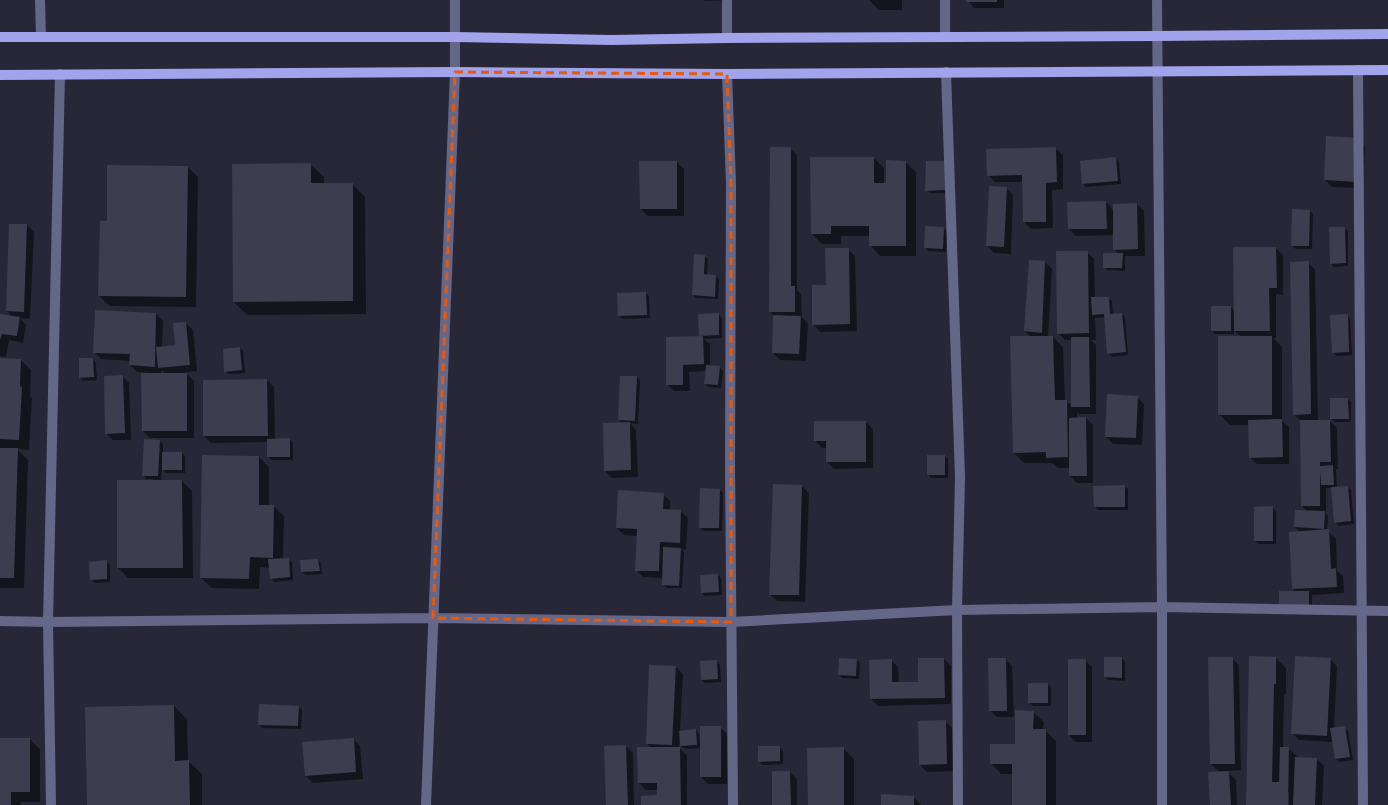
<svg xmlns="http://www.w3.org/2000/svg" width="1388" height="805" font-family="Quicksand,sans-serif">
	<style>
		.shadow { fill: #0007; fill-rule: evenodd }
		.building { fill: #3c3d4e }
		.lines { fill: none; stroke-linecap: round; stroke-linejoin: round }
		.minor { stroke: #656789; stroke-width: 10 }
		.major { stroke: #a1a3eb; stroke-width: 10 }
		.marked { fill: none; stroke: #e8590c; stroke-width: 3; stroke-dasharray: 8 5; stroke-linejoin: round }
	</style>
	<rect width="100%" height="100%" fill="#272738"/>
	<path class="shadow" d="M704 0H733L705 1Z
		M869 0H902V10H879Z
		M967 0H1004V8H974Z
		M1358 139 1365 146 1363 188 1332 187 1325 180Z
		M790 148 797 155V290L801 294 802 317 808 324 806 361 780 360 773 353 774 316 770 312Z
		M1055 148 1063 155V189L1052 190 1053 228 1031 229 1024 222V182H995L988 175Z
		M812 158H874L884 168V184H887L905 162 916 172V256H880L870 245V236H841V244H822L812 234Z
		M1116 158 1119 162 1121 184 1086 187 1083 184Z
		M677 162 684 169V216H648L641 209Z
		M945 162 948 193H930L926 190Z
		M310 164 324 177V184H352L365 197 366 314 247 315 234 302Z
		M188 167 198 177 196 307 110 306 99 296 108 222Z
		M1006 188 1013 195 1011 254 994 253 987 246Z
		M1106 202 1114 211 1137 204 1144 211 1145 256H1125V271L1107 270 1104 267 1119 254 1114 249V235L1076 236 1069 229Z
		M1310 211 1313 214 1312 249H1296L1292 246Z
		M27 225 34 232 30 319 20 318 26 325 23 343 9 340 6 357 0 356V315L12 316 7 311Z
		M943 228 947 231 946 252 928 251 925 247Z
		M1344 228 1348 231V266L1334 267 1331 264Z
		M1276 248 1283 255V295L1276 294V338H1273L1282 347V421L1289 427V464H1257L1250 457V425H1230L1219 414 1241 337 1234 330V334H1215L1212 331 1231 307 1235 311Z
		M848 249 855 256 857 331 820 332 813 324 827 286Z
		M1087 252 1094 259 1095 298H1108L1112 301 1113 315 1122 314 1125 317 1128 355 1112 357 1108 353 1105 317 1095 318 1096 340H1091L1096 345V414H1079L1077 412V418H1086L1093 425V483H1077L1070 476V468H1058L1052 463H1024L1014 453 1031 337 1025 331 1045 262 1052 269 1048 337H1053L1063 347 1065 401H1066L1072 406V340H1065L1058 333Z
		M704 256 708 259 707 275 716 276 719 279 718 299 696 298 693 295Z
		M1308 262 1315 270 1318 421H1330L1337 428 1338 469H1336L1337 488 1348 487 1351 490 1354 524 1339 526 1335 522 1332 488H1326V513H1325L1328 516 1327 531 1336 538 1337 571 1343 576 1344 593 1312 595V608L1293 589 1290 532H1300L1295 527 1296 511 1308 512 1302 506 1301 421 1294 414Z
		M646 293 649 296 650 318 622 319 619 316Z
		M96 311 156 314 163 321 162 347 177 346 186 323 193 330 197 371 185 372 194 381V438H150L143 431 149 373 137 372 130 365V361L101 359 94 352ZM161 370 166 374H161Z
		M719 314 722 318V338L704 339 710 344V366L720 367 723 371 721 388 708 387 705 383 707 371 689 372 690 391H674L667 384 702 337 700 335Z
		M1347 315 1350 318 1352 355 1336 356 1333 352Z
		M240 348 243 351 245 373 229 374 225 371Z
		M0 359 21 360 31 370 30 396 32 398 29 450 17 449 28 460 24 588H0Z
		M93 359 96 363 97 380 83 381 80 377Z
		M122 376 129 383 131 440H113L106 433Z
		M637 377 640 381 638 424 630 423 636 430 638 477 612 478 605 471 622 423 619 420Z
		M267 380 274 387 275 440 289 439 293 443V460H271L268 457V442L211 443 204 436Z
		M1137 397 1144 404 1142 445 1113 444 1106 437Z
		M1331 399H1348L1351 402V422H1335L1331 419Z
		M866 422 873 429V468L834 469 827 462V448H822L815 441Z
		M145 440 160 441 163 444V453H182L185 456V473H166L162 468 161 481H182L192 491 193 578H128L118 568 153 481V479H146L143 475Z
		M945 456 948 459V478H931L928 474Z
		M259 457 269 467V506H273L284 516 283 559H288L292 562 293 580 274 582 271 578 270 568 260 567 259 589 212 588 201 578Z
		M802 486 809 493 805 602 777 601 770 594Z
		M1124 486 1128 489V510H1098L1095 507Z
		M720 490 723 493 722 531H703L700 527Z
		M663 494 670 501V510L681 511 688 518 686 550 681 549 684 552 682 588H667L663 584V578L643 577 636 570 638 536 624 535 617 528Z
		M1272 507 1276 511V544H1259L1255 541V508Z
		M318 560 321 563 322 574 306 575 302 572Z
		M106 561 110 565V582L94 583 91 579Z
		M718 575 721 578 722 595 705 596 702 593Z
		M1105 658H1122L1125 662V681L1108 680 1105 677Z
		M1232 658 1239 665 1241 770 1227 771 1236 780 1237 805H1211L1227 773V771H1218L1211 764Z
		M1276 658 1286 668V694H1284L1283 748H1288L1299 758 1317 759 1324 766 1322 805H1289V792H1287V805H1247Z
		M944 659 951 666V704L878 706 871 699 891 660 898 667 899 683H919Z
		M1005 659 1012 666 1014 717H997L990 710Z
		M1330 659 1337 666 1334 729 1344 727 1348 731 1353 760 1339 762 1336 759 1333 742 1299 740 1292 733Z
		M857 660 860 663 859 679 842 678 839 674Z
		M1085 660 1092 667V742H1076L1069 735Z
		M717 661 720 665 721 682 705 683 702 680Z
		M676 667 683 674 680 732 696 730 699 734 700 743 720 727 727 734V784H708L701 777V748L685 749 681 746 680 740 679 748 687 755V805H642L658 796V790H646L639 783 651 748 647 744Z
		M1048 684 1051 687V706H1033L1029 702Z
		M174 706 187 719 188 761 202 774V805H88Z
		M299 707 302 710 301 729 262 728 259 724Z
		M1033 712 1044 722 1043 730H1045L1056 741V805H1013V774H1001L991 763 1016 745Z
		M945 721 952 728 954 771 927 772 920 765Z
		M0 739H30L40 750V802H21V805H0Z
		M353 739 360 746 363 779 313 783 306 776Z
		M625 746 633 753 634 805H607Z
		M779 747 783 750V764L763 765 759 762Z
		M843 748 854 759V805H809Z
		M790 772 797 779V805H773Z
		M914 797 921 805H882Z"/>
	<path class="building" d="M966 0H997V2H966Z
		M1326 136 1359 138 1357 182 1324 180Z
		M770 147H791V286H795V312H769Z
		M1056 147 1057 182 1046 183V222H1023L1022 175 987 176 986 149Z
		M810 157H874V183H886V160L906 161V246H869V226H831V234H811Z
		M1116 157 1118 181 1082 184 1080 161Z
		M639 161H677V209H640Z
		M926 161H945V190L925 191Z
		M311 163V183H353V301L233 302 232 164Z
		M107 165 188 166 186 297 98 296 100 221H107Z
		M989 186 1007 187 1004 247 986 246Z
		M1106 201 1107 229H1068L1067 202Z
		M1137 203 1138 249 1113 250V204Z
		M1292 209 1310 210 1309 246H1291Z
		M9 224H27L24 312 6 311Z
		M925 226 944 227 943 249 924 248Z
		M1329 227H1345L1346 263 1330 264Z
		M1233 247H1276L1277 288H1269L1270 331H1234Z
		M825 248H849L850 324 812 325V285H826Z
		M1056 251H1088L1089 333 1057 334Z
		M1103 253H1123L1122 268H1103Z
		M694 254 705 255 704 274 716 275 715 297 692 295Z
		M1029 260 1045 261 1042 333 1024 331Z
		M1309 261 1311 414 1293 415 1290 262Z
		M646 292 647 315 618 316 617 293Z
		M1091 297H1109L1110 314 1122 313 1126 352 1107 354 1104 314 1092 315Z
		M1211 306H1231V331H1211Z
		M95 310 156 313 155 367 129 365 130 354 93 353Z
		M719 313V335L699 336 698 314Z
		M0 314 20 317 17 336 2 334 0 340Z
		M1348 314 1349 352 1332 353 1330 315Z
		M773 315 801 316 799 354 772 353Z
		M186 322 190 365 158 368 156 347 175 345 173 323Z
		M703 336 704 364 683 365V385H666V337Z
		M1010 336H1053L1055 400H1067L1068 457 1046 458V452L1013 453Z
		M1218 336H1272V415H1218Z
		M1071 337H1089L1090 407H1071Z
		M240 347 242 370 224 372 223 349Z
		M0 358 21 359 20 386 22 387 19 440 0 439Z
		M79 358H93L94 377 79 378Z
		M706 365 720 366 718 385 704 384Z
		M141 373H187V431H142Z
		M123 375 125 433 105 434 104 376Z
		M620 376H637L635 421 618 420Z
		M267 379 268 436H203V380Z
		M1107 394 1138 396 1136 438 1105 437Z
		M1330 398H1348L1349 419H1330Z
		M1086 417 1087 476H1069V418Z
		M1282 419 1283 457 1249 458 1248 420Z
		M1300 420H1330L1331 462H1320V466L1333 465 1334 485H1321L1320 470V506H1301Z
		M814 421H866V462H826V441H814Z
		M630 422 631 470 604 471 603 423Z
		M290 438V457H267V439Z
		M144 439 160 440 158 476H142Z
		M0 448H18L14 578H0Z
		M162 452H182V470H162Z
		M202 455 259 456V505H274L273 558 250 557 249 579 200 578Z
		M927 455H945V475H927Z
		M117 480H182L183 568H117Z
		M773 484 802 485 799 595H769Z
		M1125 485V507H1094L1093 486Z
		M1348 486 1351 521 1334 523 1331 487Z
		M700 488 720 489 719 528H699Z
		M618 490 664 493 663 509 681 510 680 543 660 542 659 571H635L637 529 616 528Z
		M1273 506V541H1254V507Z
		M1295 510 1325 511 1324 529 1294 527Z
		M1329 529 1331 569 1336 568 1337 587 1292 589 1289 532Z
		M663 547 681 548 679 586 662 585Z
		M289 558 290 577 270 579 268 559Z
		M318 559 320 571 301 572 300 560Z
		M107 560V579L90 580 89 562Z
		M718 574 719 592 701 593 700 575Z
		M1279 591H1309V605H1279Z
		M1249 656 1276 657V684H1274L1272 782H1279L1280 747H1289L1288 805H1246Z
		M1295 656 1331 658 1327 736 1291 734Z
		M1104 657H1122V678L1104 677Z
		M1208 657H1233L1235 764H1210Z
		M839 658 857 659 856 676 838 675Z
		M918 658H944L945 698 870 699 869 660 892 659V682H918Z
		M988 658H1006L1007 711H989Z
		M1068 659H1086V735H1068Z
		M717 660 718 679 701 680 700 661Z
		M649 665 676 666 672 745 646 744Z
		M1028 683H1048V703H1028Z
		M259 704 299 706 298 726 258 725Z
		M174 705 175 761 189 760 190 805H87L85 707Z
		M1015 710 1034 711 1033 729H1046V805H1012V764H990V744H1015Z
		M946 720 947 764 919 765 918 721Z
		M700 726H721V777H700Z
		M1345 726 1350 757 1335 759 1330 728Z
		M696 729 697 745 680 746 679 731Z
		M0 738H30V792H11V805H0Z
		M354 738 356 772 305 776 302 742Z
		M626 745 628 805H606L604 746Z
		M758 746H780V761L758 762Z
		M637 747H680L681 805H641V796L657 795V783H638Z
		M844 747V805H808L807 748Z
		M1295 757 1317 758 1315 805H1293Z
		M772 771H790L791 805H772Z
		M1229 771 1231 805H1210L1208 772Z
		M881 794 914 796V805H881Z"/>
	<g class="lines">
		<path class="minor" d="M40 0 41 37
			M945 0V36
			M1157 0 1162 607V805
			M727 38V0
			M1358 70 1363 805
			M946 72 960 477 957 610 958 805
			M727 74 731 184 730 466 733 805
			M0 621 48 622 433 618 731 622 957 610 1162 607 1388 611
			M51 805 48 622 60 74
			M426 805 455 72V0"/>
		<path class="major" d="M0 37H455L611 40 727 38 1156 36 1388 34
			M0 75 455 72 727 74 1388 70"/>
	</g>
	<path class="marked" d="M455 72 727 74 731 184V622L433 618Z"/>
</svg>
